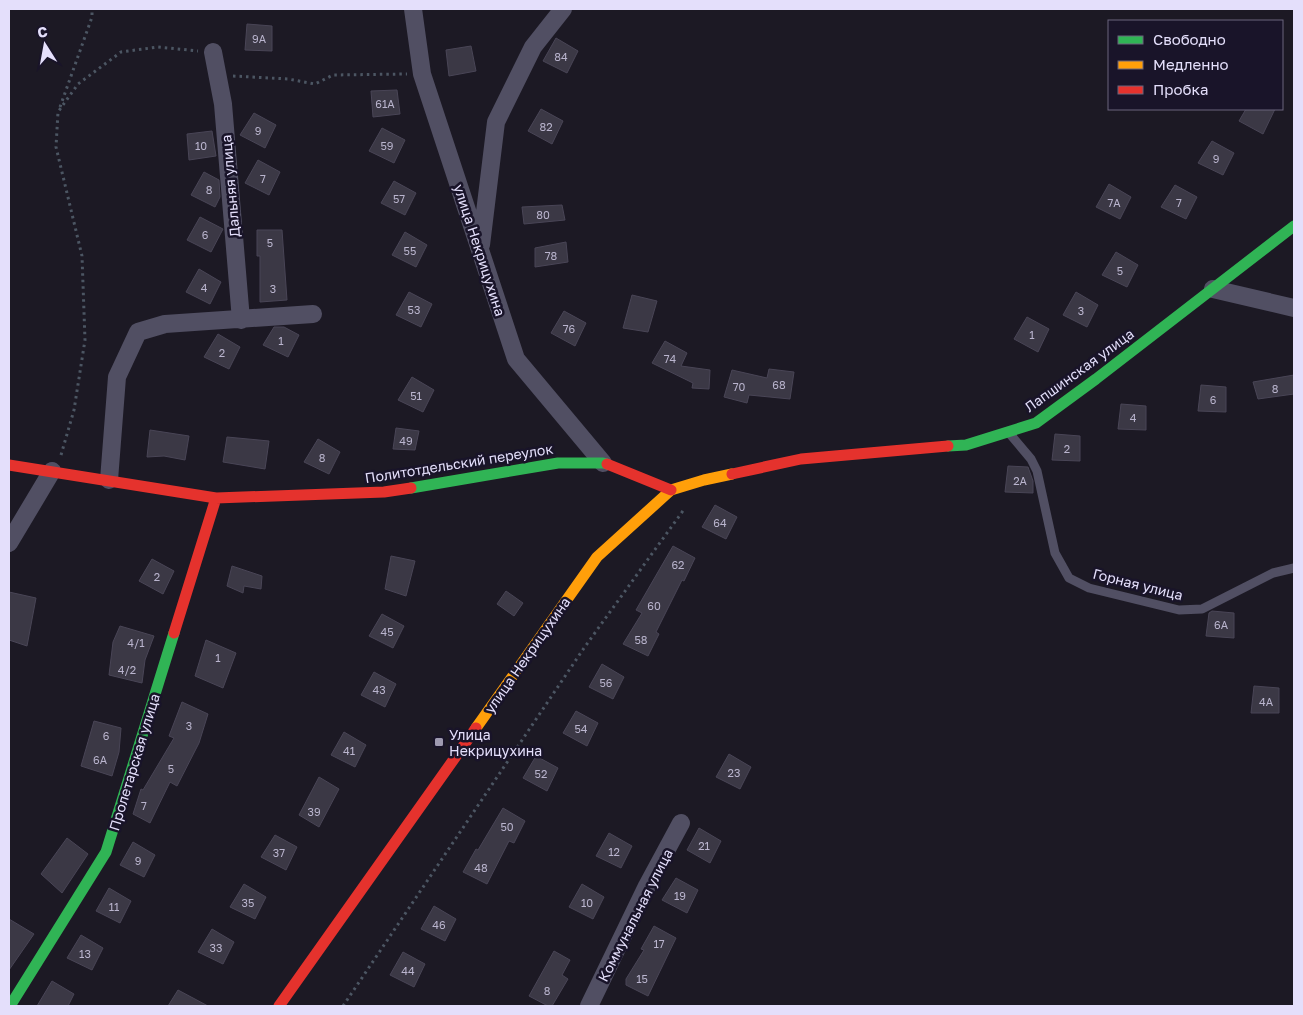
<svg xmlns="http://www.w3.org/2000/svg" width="1303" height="1015" font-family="'Golos Text',sans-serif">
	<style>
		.building { fill: #3b3845; stroke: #494556 }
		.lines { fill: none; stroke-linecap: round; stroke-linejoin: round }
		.path { stroke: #4c5663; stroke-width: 3; stroke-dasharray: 2.5 4; stroke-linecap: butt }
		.lane { stroke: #514f63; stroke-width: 9 }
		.street { stroke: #514f63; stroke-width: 18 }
		.fast { stroke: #30b455; stroke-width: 11 }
		.slow { stroke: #ff9f0a; stroke-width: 11 }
		.jam { stroke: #e5322d; stroke-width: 11 }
		.poi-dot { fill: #9e9ab0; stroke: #191429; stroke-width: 2 }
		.labels { text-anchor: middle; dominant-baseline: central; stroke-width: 5; stroke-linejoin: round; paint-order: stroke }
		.number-label { font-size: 11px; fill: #bab5ce }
		.street-label { font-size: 14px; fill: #e4dffb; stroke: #191429 }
		.poi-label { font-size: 14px; fill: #e4dffb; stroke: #191429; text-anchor: start }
	</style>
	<rect width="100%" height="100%" fill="#1c1924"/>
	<path class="building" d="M247 24 272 26V51L245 50Z
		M556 38 578 51 567 73 543 61Z
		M471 46 476 71 449 76 446 50Z
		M397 90 400 114 373 117 371 91Z
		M541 109 563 121 552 144 528 131Z
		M1246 109H1275L1263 134 1239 121Z
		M254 113 276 125 265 148 240 135Z
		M382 128 405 140 394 163 369 151Z
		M212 131 216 156 189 160 187 134Z
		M1212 141 1234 153 1223 175 1198 163Z
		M258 160 280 172 269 195 245 183Z
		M204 172 219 180 220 197 215 207 191 195Z
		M394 181 416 193 405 215 381 203Z
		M1109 184 1131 197 1120 219 1096 207Z
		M1175 185 1197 197 1186 219 1161 207Z
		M562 205 565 220 524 224 522 207Z
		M200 217 223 229 211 252 187 240Z
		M257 230H282L287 300 260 302V256H257Z
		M405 232 427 245 416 267 392 255Z
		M566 242 568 262 535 267V248Z
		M1116 252 1138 265 1127 287 1102 275Z
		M199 269 221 282 210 304 186 292Z
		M409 292 432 304 421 327 396 315Z
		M1076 292 1098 305 1087 327 1063 315Z
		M632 295 657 301 648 332 623 328Z
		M564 311 586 323 575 346 551 333Z
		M1027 317 1049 329 1038 352 1014 339Z
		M274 327H284L299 335 288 357 263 345Z
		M218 334 240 347 229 369 204 357Z
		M665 341 687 353 681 366 710 370 709 389 692 388 693 383 652 363Z
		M769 369 794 372 790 399 749 395 747 403 724 397 732 370 767 378Z
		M1294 375V394L1258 399 1253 382Z
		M412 377 434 390 423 412 398 400Z
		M1201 385 1226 387V412L1198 411Z
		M1121 404 1146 406V430L1118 429Z
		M396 428 419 431 415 450 393 449Z
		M150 430 189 436 185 460 164 456 147 457Z
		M1055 434 1080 436V461L1052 460Z
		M227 437 269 441 265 469 223 462Z
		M318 439 340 452 329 474 304 462Z
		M1008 466 1028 467 1033 481V493L1005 492Z
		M715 505 737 517 726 539 702 527Z
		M673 546 695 558 684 581 682 580 656 632 659 634 648 656 623 644 642 613 636 610Z
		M391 556 415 561 406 596 385 589Z
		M152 559 174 571 163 594 139 581Z
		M232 566 262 576 261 589 244 586 243 593 227 586Z
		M506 591 523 603 514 616 497 604Z
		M9 592 36 598 27 646 9 640Z
		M1212 611 1234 613V638L1206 636 1209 613Z
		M382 614 404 626 393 648 369 636Z
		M120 626 154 636 145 660 142 683 109 675 113 642Z
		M206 640 236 653 223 688 195 676Z
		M602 664 624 677 613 699 589 687Z
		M374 672 396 684 385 707 361 695Z
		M1254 686 1279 688V713H1251Z
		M182 702 208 714 199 743 177 786 170 782 150 823 133 814 141 789 143 790 174 738 169 736Z
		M576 711 598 723 587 746 563 733Z
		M94 721 121 728 119 752 112 776 81 766Z
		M344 732 366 745 355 767 331 755Z
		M729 754 751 767 740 789 716 777Z
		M536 756 558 768 547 791 523 778Z
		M319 777 339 789 319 827 299 815Z
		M503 808 525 821 514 843 509 841 487 884 463 872 476 849 478 850Z
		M699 828 721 841 710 863 687 850Z
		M609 833 632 846 621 868 596 856Z
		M275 835 297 847 286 870 261 857Z
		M67 838 88 854 62 893 41 874Z
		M133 842 155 855 144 877 120 865Z
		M676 878 698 890 687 913 662 900Z
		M244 884 266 897 255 919 230 907Z
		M582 884 604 897 593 919 569 907Z
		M109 888 131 901 120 923 96 911Z
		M434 906 456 919 445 941 421 929Z
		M9 919 34 934 9 970Z
		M654 926 676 938 648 996 626 985V979L644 950 641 949Z
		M212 929 234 942 223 964 198 952Z
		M81 935 103 948 92 970 67 958Z
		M554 951 570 960 562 975 568 979 552 1006H548L529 996Z
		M403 952 425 964 414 987 390 975Z
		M52 981 74 994 68 1006H37Z
		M178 990 208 1006H168Z"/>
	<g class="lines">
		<path class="path" d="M233 76 288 79 315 84 333 75 407 74
			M60 107 92 17V9
			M61 455 74 410 85 340 82 256 56 147 58 112 78 84 121 52 158 47 198 51
			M343 1006 584 648 685 508"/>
		<path class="lane" d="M1010 434 1031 459 1037 471 1055 553 1069 578 1089 588 1179 610 1202 609 1273 573 1294 568"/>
		<path class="street" d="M413 9 422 74 516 359 603 463
			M213 52 223 104 241 320
			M481 245 496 122 533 47 563 9
			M1213 289 1294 308
			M109 480 117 377 138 332 165 324 313 314
			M9 543 52 471
			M589 1006 647 886 681 823"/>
		<path class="fast" d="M948 446 966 445 1036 423 1096 379 1294 226
			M411 488 558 463H603L607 464
			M10 1006 106 852 174 633"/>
		<path class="slow" d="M476 728 597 557 671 490 704 480 732 474"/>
		<path class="jam" d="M607 464 671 490
			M9 465 216 498 384 492 411 488
			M732 474 801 459 948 446
			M174 633 216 498
			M279 1006 476 728"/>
	</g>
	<rect class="poi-dot" x="434" y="737" width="10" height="10" rx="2.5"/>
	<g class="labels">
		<g class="number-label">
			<text x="259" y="38">9А</text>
			<text x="561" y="56">84</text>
			<text x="385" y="103">61А</text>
			<text x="546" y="126">82</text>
			<text x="258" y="130">9</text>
			<text x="201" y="145">10</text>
			<text x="387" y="145">59</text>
			<text x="1216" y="158">9</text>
			<text x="263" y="178">7</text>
			<text x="209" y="189">8</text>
			<text x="399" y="198">57</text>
			<text x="1114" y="202">7А</text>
			<text x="1179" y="202">7</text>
			<text x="543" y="214">80</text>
			<text x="205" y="234">6</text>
			<text x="270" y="242">5</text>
			<text x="410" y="250">55</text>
			<text x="551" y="255">78</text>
			<text x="1120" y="270">5</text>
			<text x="204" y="287">4</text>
			<text x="273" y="288">3</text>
			<text x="414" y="309">53</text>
			<text x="1081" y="310">3</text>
			<text x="569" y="328">76</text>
			<text x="1032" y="334">1</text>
			<text x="281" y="340">1</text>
			<text x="222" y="352">2</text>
			<text x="670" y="358">74</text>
			<text x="779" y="384">68</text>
			<text x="739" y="386">70</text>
			<text x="1275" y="388">8</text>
			<text x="416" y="395">51</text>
			<text x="1213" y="399">6</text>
			<text x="1133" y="417">4</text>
			<text x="406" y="440">49</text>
			<text x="1067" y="448">2</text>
			<text x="322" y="457">8</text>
			<text x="1020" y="480">2А</text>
			<text x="720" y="522">64</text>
			<text x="678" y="564">62</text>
			<text x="157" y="576">2</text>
			<text x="654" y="605">60</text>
			<text x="1221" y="624">6А</text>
			<text x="387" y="631">45</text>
			<text x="641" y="639">58</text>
			<text x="136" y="642">4/1</text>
			<text x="218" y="657">1</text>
			<text x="127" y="669">4/2</text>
			<text x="606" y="682">56</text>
			<text x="379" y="689">43</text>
			<text x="1266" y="701">4А</text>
			<text x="189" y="725">3</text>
			<text x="581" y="728">54</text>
			<text x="106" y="735">6</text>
			<text x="349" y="750">41</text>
			<text x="100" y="759">6А</text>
			<text x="171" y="768">5</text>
			<text x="734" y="772">23</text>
			<text x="541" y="773">52</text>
			<text x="144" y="805">7</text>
			<text x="314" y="811">39</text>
			<text x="507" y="826">50</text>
			<text x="704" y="845">21</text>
			<text x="614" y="851">12</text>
			<text x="279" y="852">37</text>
			<text x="138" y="860">9</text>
			<text x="481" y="867">48</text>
			<text x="680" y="895">19</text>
			<text x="248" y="902">35</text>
			<text x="587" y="902">10</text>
			<text x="114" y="906">11</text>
			<text x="439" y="924">46</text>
			<text x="659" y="943">17</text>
			<text x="216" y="947">33</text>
			<text x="85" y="953">13</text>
			<text x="408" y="970">44</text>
			<text x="642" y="978">15</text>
			<text x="547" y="990">8</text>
		</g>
		<g class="street-label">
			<text transform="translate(230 186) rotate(-95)">Дальняя улица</text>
			<text transform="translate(480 250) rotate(72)">улица Некрицухина</text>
			<text transform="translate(1079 370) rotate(-36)">Лапшинская улица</text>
			<text transform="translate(459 463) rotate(-9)">Политотдельский переулок</text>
			<text transform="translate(1138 584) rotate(14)">Горная улица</text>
			<text transform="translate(527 655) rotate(-55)">улица Некрицухина</text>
			<text transform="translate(134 762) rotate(-73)">Пролетарская улица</text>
			<text transform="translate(635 915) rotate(-63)">Коммунальная улица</text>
		</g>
		<g class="poi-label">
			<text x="449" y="734">Улица<tspan x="449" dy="16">Некрицухина</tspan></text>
		</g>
	</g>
	<rect width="1303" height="1015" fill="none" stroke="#e4dffb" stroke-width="20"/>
	<rect x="1108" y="20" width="175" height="90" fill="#191429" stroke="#6a657d"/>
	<rect x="1118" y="36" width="25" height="8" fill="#30b455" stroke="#6a657d"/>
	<text x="1153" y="45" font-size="15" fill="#e4dffb">Свободно</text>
	<rect x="1118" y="61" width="25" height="8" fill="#ff9f0a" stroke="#6a657d"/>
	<text x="1153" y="70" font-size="15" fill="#e4dffb">Медленно</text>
	<rect x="1118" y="86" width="25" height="8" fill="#e5322d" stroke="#6a657d"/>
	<text x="1153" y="95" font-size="15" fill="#e4dffb">Пробка</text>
	<g transform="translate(45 45) rotate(349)" stroke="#191429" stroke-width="4" paint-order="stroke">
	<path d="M0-4L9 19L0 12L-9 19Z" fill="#e4dffb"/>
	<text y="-8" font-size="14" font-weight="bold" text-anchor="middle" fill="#e4dffb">С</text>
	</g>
</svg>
